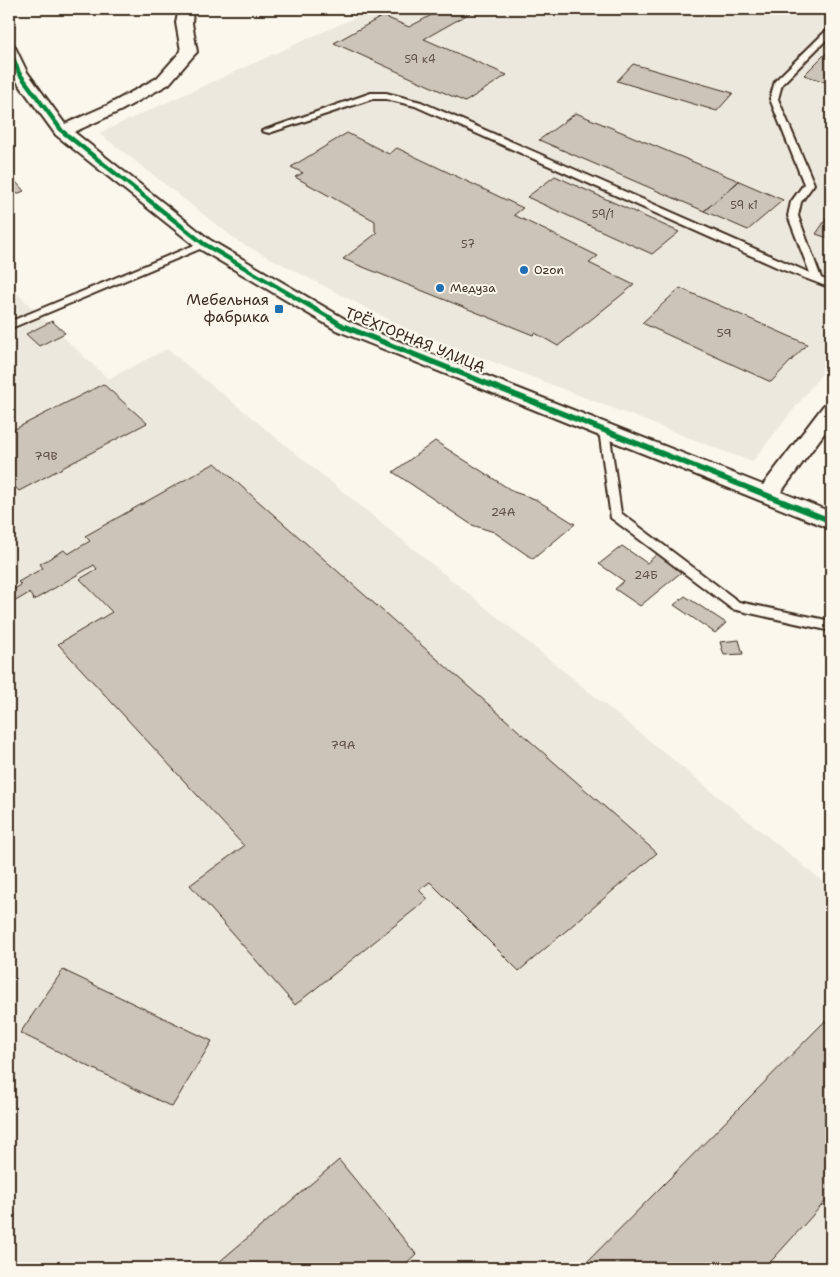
<svg xmlns="http://www.w3.org/2000/svg" width="840" height="1277" font-family="'Shantell Sans',sans-serif">
	<style>
		.built { fill: #ede8dd }
		.building { fill: #ccc4b9; stroke: #3b2a1e }
		.lines { fill: none; stroke-linecap: round; stroke-linejoin: round }
		.service-casing { stroke: #3b2a1e; stroke-width: 4 }
		.minor-casing { stroke: #3b2a1e; stroke-width: 4 }
		.service { fill: #fbf7ec; fill-rule: evenodd }
		.minor { fill: #fbf7ec; fill-rule: evenodd }
		.cycleway-far1-casing { stroke: #fbf7ec; stroke-width: 7 }
		.cycleway-casing { stroke: #fbf7ec; stroke-width: 9 }
		.cycleway-far1 { stroke: #00873e; stroke-width: 4.5 }
		.cycleway { stroke: #00873e; stroke-width: 5.5 }
		.poi-dot { fill: #1f6fb2; stroke: #fbf7ec; stroke-width: 2 }
		.labels { text-anchor: middle; dominant-baseline: central; stroke-width: 4; stroke-linejoin: round; paint-order: stroke }
		.far-number-label { font-size: 11px; fill: #5f5045 }
		.far-poi-label { font-size: 12px; fill: #3b2a1e; stroke: #fbf7ec; text-anchor: start }
		.number-label { font-size: 12px; fill: #5f5045 }
		.poi-label { font-size: 15px; fill: #3b2a1e; stroke: #fbf7ec; text-anchor: end }
		.street-label { font-size: 15px; fill: #3b2a1e; stroke: #fbf7ec }
	</style>
	<rect width="100%" height="100%" fill="#fbf7ec"/>
	<filter id="ink" filterUnits="userSpaceOnUse"><feTurbulence type="fractalNoise" baseFrequency=".02" numOctaves="2"/><feDisplacementMap in="SourceGraphic" scale="10" xChannelSelector="R" yChannelSelector="G"/><feConvolveMatrix kernelMatrix="1 2 1 2 8 2 1 2 1" color-interpolation-filters="sRGB"/></filter>
	<g filter="url(#ink)">
		<path class="built" d="M374 9H831V362L752 462 405 328 239 242 99 133Z
			M9 286 108 379 167 349 831 888V1268H9Z"/>
		<path class="building" d="M443 9H477L424 39 507 75 465 102 334 43 383 16 409 27Z
			M831 48V84L804 75Z
			M633 64 733 93 717 111 617 81Z
			M576 113 739 181 704 211 539 140Z
			M347 133 389 154 397 148 523 208 514 215 598 256 589 263 634 285 558 346 535 333 533 335 343 259 377 233 375 231V221L295 177 303 173 291 167Z
			M9 174 24 191 9 197Z
			M555 176 679 232 652 254 527 197Z
			M739 181 783 200 748 230 704 211Z
			M831 212V239L816 234Z
			M680 288 807 344 771 382 642 323Z
			M52 321 65 333 39 346 26 334Z
			M103 384 147 423 19 491 9 481V432Z
			M435 441 514 492 535 499 575 524 533 559 494 532 472 525 393 472Z
			M215 463 657 853 519 971 430 882 419 890 428 899 295 1005 190 885 244 846 58 644 112 612 80 579 97 569 94 565 34 600 29 593 9 605V592L21 585 18 582 43 568 40 564 64 550 68 554 90 541 85 536Z
			M622 546 647 563 658 553 684 570 640 606 615 589 624 581 599 564Z
			M685 596 726 623 715 633 674 605Z
			M739 640 743 654 724 655 720 642Z
			M63 970 212 1041 172 1107 20 1033Z
			M825 1021 831 1026V1195L765 1268H581Z
			M339 1160 416 1254 401 1268H212Z"/>
		<g class="lines">
			<defs>
				<path id="service" d="M828 29H831V35L782 84 778 99 814 184 801 202 798 216 821 278 831 282V288L781 269 415 106 386 99H372L269 133 262 131 371 93H386L421 102 810 273 788 216 791 202 804 184 770 99 775 81Z
					M204 241 209 244 207 246 9 329V322Z
					M604 426 609 430 621 513 739 602 831 621V631L732 609 611 518 599 430Z"/>
				<path id="minor" d="M179 9H193L192 23 197 52 194 55 169 84 120 111 74 132 210 240 350 322 763 485 824 405 831 403V424L781 492 831 512V529L336 330 198 248 56 135 13 76 9 67V43L14 45 27 72 65 124 108 105 157 78 181 51 176 23Z"/>
			</defs>
			<use href="#service" class="service-casing"/>
			<use href="#minor" class="minor-casing"/>
			<use href="#service" class="service"/>
			<use href="#minor" class="minor"/>
			<defs>
				<path id="cycleway-far1" d="M9 48 19 73 62 131 204 244 332 319"/>
				<path id="cycleway" d="M330 318 343 326 831 521"/>
			</defs>
			<use href="#cycleway-far1" class="cycleway-far1-casing"/>
			<use href="#cycleway" class="cycleway-casing"/>
			<use href="#cycleway-far1" class="cycleway-far1"/>
			<use href="#cycleway" class="cycleway"/>
		</g>
	</g>
	<g class="poi-dot">
		<circle cx="524" cy="270" r="5"/>
		<circle cx="440" cy="288" r="5"/>
		<rect x="274" y="304" width="10" height="10" rx="2.5"/>
	</g>
	<g class="labels">
		<g class="far-number-label">
			<text x="420" y="59">59 к4</text>
			<text x="744" y="205">59 к1</text>
			<text x="603" y="214">59/1</text>
			<text x="468" y="244">57</text>
		</g>
		<g class="far-poi-label">
			<text x="534" y="270">Ozon</text>
			<text x="450" y="288">Медуза</text>
		</g>
		<g class="number-label">
			<text x="724" y="333">59</text>
			<text x="46" y="456">79В</text>
			<text x="503" y="512">24А</text>
			<text x="646" y="575">24Б</text>
			<text x="343" y="745">79А</text>
		</g>
		<g class="poi-label">
			<text x="269" y="300">Мебельная<tspan x="269" dy="17">фабрика</tspan></text>
		</g>
		<g class="street-label">
			<text transform="translate(415 340) rotate(22)">ТРЁХГОРНАЯ УЛИЦА</text>
		</g>
	</g>
	<rect width="840" height="1277" fill="none" stroke="#fbf7ec" stroke-width="30"/>
	<rect x="15" y="15" width="810" height="1247" fill="none" stroke="#3b2a1e" stroke-width="2" filter="url(#ink)"/>
</svg>
